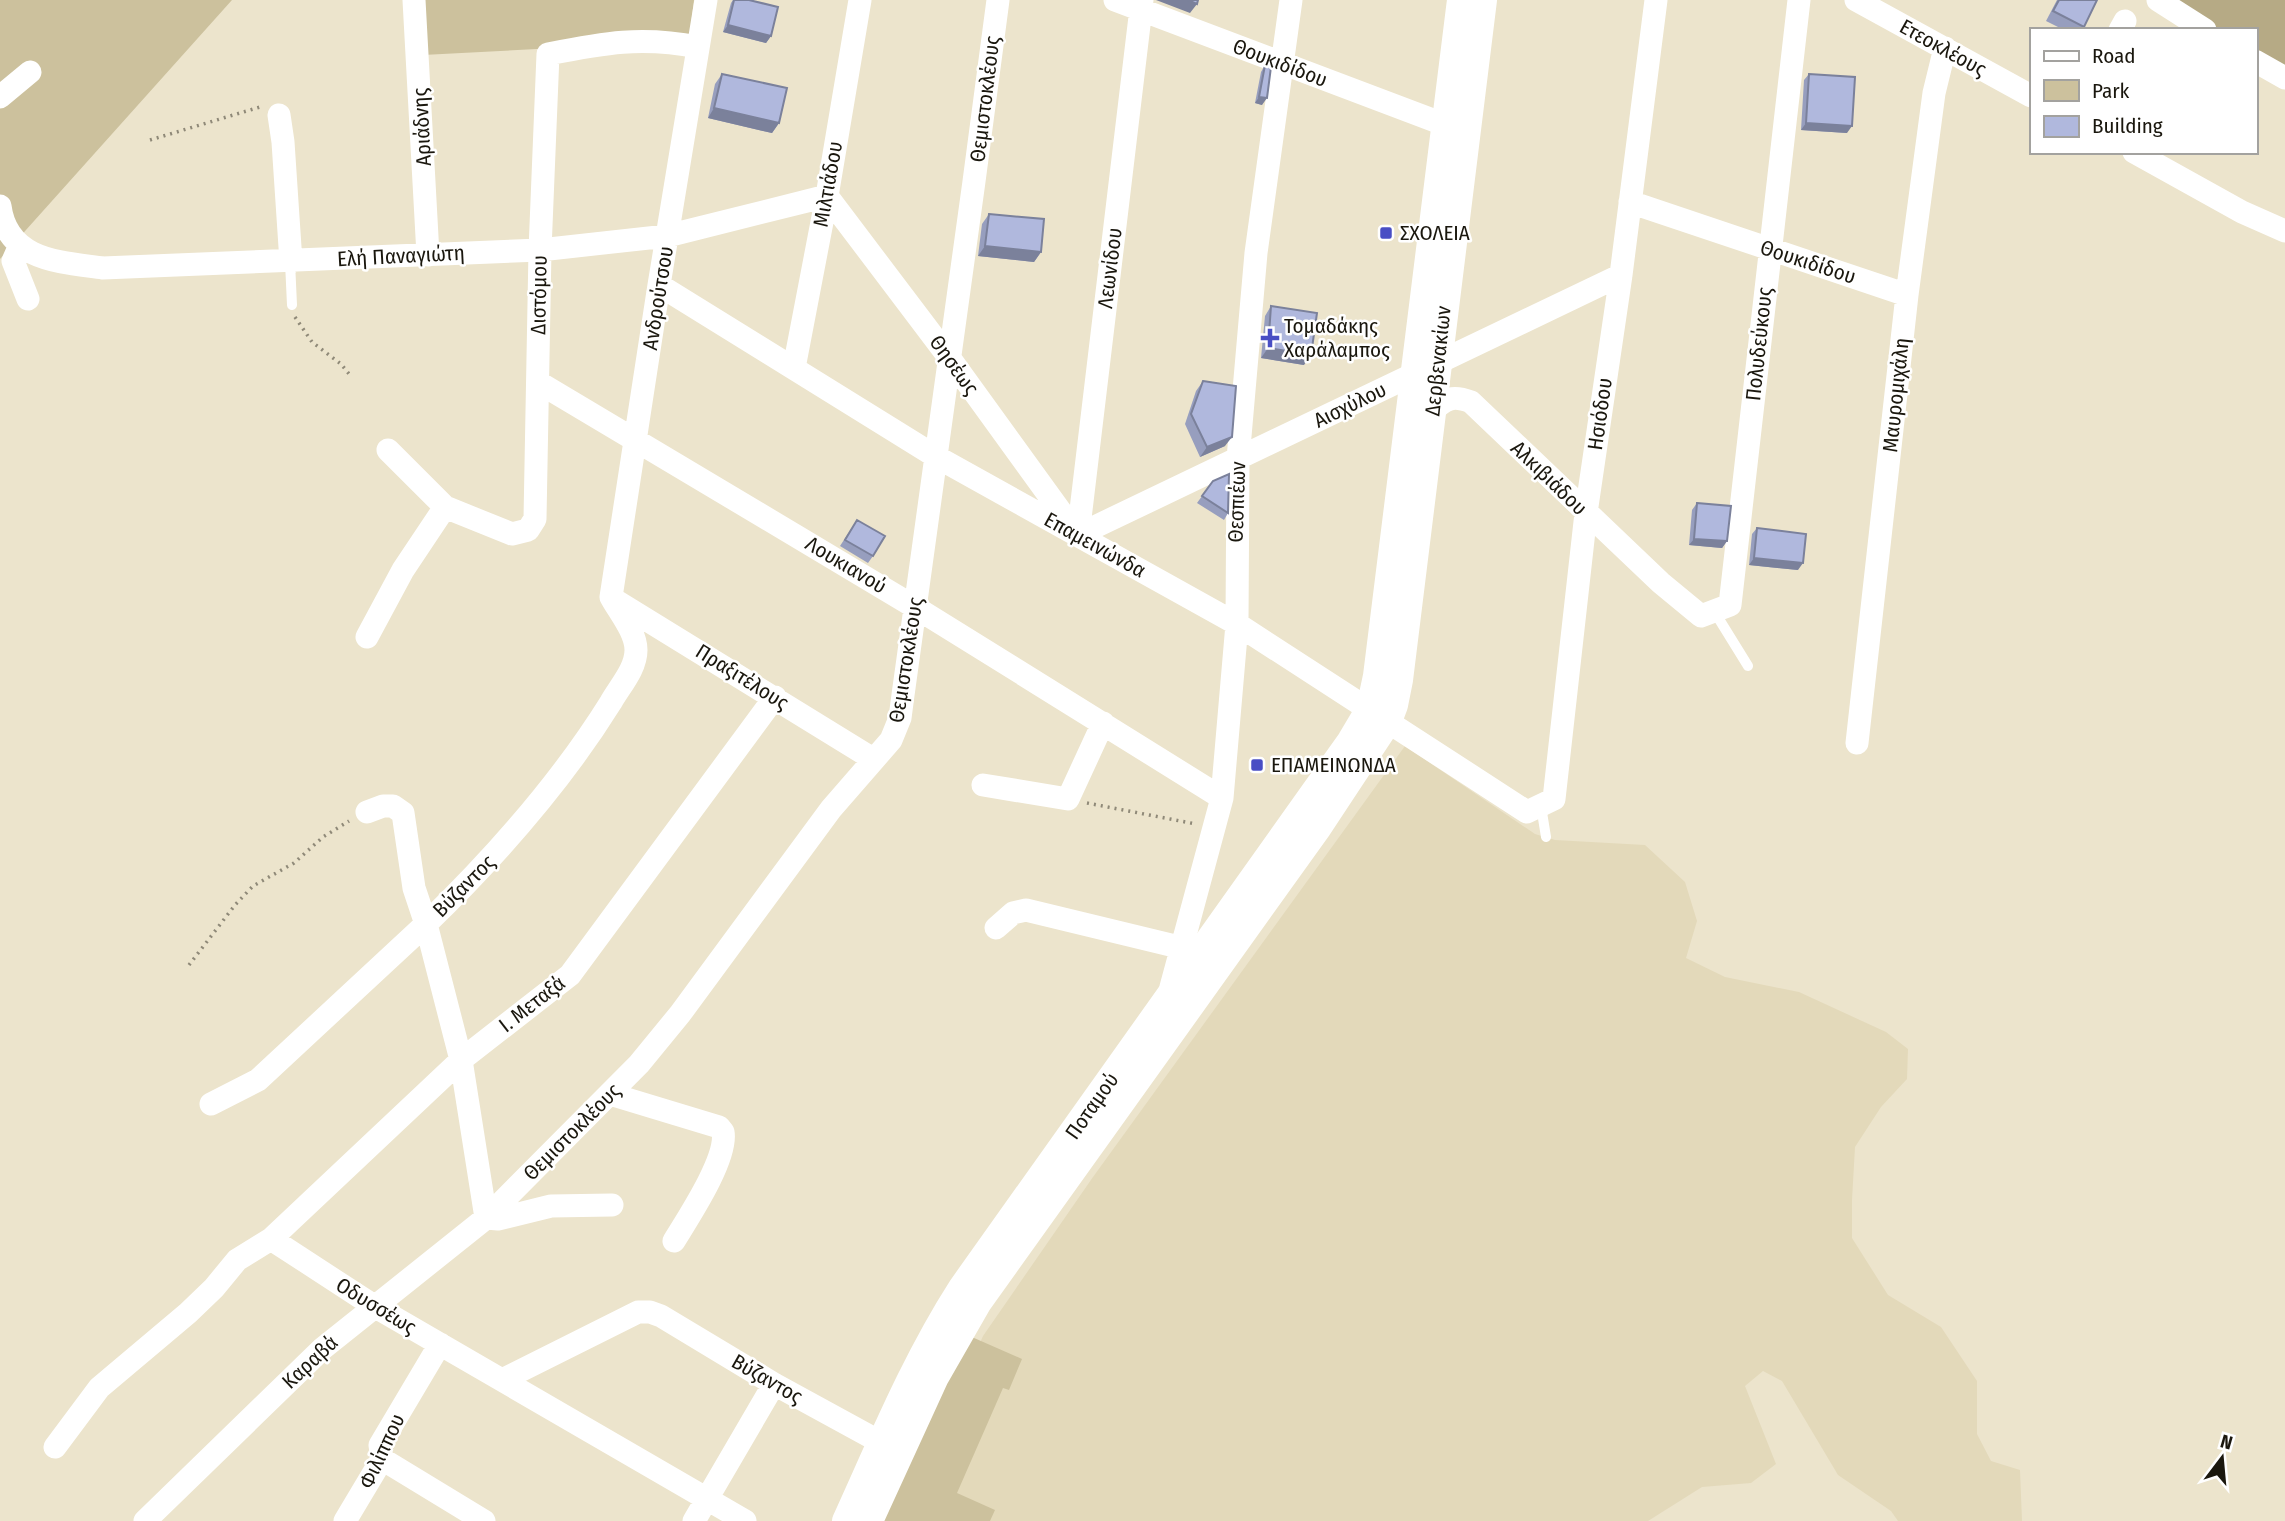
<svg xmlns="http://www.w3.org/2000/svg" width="2285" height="1521" font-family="'Fira Sans Condensed',sans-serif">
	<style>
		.built { fill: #e3d9ba }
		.green { fill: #ccc19d }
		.forest { fill: #b6aa85 }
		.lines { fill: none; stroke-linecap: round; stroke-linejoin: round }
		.path { stroke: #8f8978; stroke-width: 3.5; stroke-dasharray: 2 5; stroke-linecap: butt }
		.service { stroke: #fff; stroke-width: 10 }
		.minor { stroke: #fff; stroke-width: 23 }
		.tertiary { stroke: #fff; stroke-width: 28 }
		.wall { fill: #979ebe }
		.shaded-wall { fill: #7b819b }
		.building { fill: #b0b8dd; stroke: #7b819b; stroke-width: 2 }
		.poi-dot { fill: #494ec4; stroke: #fff; stroke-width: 2.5 }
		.labels { text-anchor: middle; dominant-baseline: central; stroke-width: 5; stroke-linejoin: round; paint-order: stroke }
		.street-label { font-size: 21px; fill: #1a170e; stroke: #fff }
		.poi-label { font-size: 21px; fill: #1a170e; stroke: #fff; text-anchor: start }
	</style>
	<rect width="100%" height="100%" fill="#ece4cc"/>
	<path class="built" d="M1405 746 1535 834 1555 840 1645 845 1685 882 1697 921 1686 958 1725 977 1799 992 1886 1032 1908 1049 1907 1079 1881 1107 1855 1147 1852 1200V1238L1888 1295 1941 1327 1977 1381V1434L1991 1461 2020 1470 2022 1521H1898L1891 1511 1838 1475 1782 1381 1763 1371 1745 1386 1776 1464 1751 1483 1702 1487 1648 1521H901L983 1336 1093 1177Z"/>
	<path class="green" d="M0 0H232L0 259Z
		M419 0H694L689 41 423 55Z
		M965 1334 1022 1359 1009 1390 1003 1388 957 1493 995 1510 990 1521H878Z"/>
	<path class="forest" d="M2172 0H2285V72L2255 58V30H2215Z"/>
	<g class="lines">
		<path class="path" d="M150 140 260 107
			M295 317 312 342 341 364 350 375
			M1087 803 1196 824
			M189 965 235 905 253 886 294 863 323 837 349 821"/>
		<path class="service" d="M290 262 292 305
			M1714 611 1748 666
			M1541 806 1546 837"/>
		<path class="minor" d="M414 0 428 255
			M1115 0 1446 125
			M1856 0 2031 96
			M2158 0 2205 30
			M2120 30 2125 21
			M2255 61 2285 78
			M0 97 30 72
			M279 115 283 142 291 262
			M2134 152 2242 212 2285 231
			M1630 202 1907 295
			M0 206C7 261 60 262 103 268L540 250 667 236 827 196 951 360 1074 530
			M20 245 13 261 28 299
			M659 285 935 456 1237 624 1527 812 1554 799 1586 513 1621 275 1656 0
			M794 368 827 196 860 0
			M538 382 915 607 1222 798
			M1432 411C1446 398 1453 395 1471 402L1661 583 1701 616 1730 605 1799 0
			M388 450 445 507 512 534 528 530 535 519 540 250 548 54C604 43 641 36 698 47
			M1078 535 1621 275
			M1078 535 1142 0
			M611 597 659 285 706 0
			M613 599 873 759
			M367 637 403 570 445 507
			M1857 743 1907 295 1934 93 1945 48
			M983 785 1068 799 1103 723
			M996 928 1013 913 1026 910 1183 948
			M1171 987 1222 798 1237 624 1238 459 1256 253 1291 0
			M610 1094 719 1127 723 1132C728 1158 688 1218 674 1241
			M211 1104 258 1080 426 924 414 888 403 813 393 806H383L367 812
			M486 1218 461 1060 426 924C495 857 560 784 611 702 620 686 636 669 636 650 636 632 619 612 611 597
			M486 1218 498 1219 551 1206 612 1205
			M271 1239 374 1306 745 1521
			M502 1380 638 1312H650L661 1316 774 1384 882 1443
			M55 1447 99 1388 188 1313 214 1288 237 1260 271 1239 461 1060 570 975 775 697
			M382 1459 484 1521
			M145 1521 322 1349 486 1218 639 1064 680 1014 831 809 891 740 900 718 903 695C935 464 968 232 998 0
			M345 1521 382 1459 380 1445 440 1344
			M694 1521 774 1384"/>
		<path class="tertiary" d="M846 1521C882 1442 915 1361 962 1288L1351 741 1370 709 1377 676 1461 0
			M869 1521 935 1377 978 1302 1318 827 1388 721 1394 705 1399 680 1483 0"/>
	</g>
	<path class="wall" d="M733 0H749L771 36 766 43 723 32 731 3Z
		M2057 0H2097L2081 30H2064L2046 21Z
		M1265 65 1262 105 1255 103 1261 72Z
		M722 74 779 123 772 133 708 118 715 84Z
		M1809 74 1847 133 1801 130 1804 80Z
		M989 214 1041 252 1034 262 978 256 982 224Z
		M1271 306 1304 365 1261 358 1265 316Z
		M1203 381 1225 446 1200 457 1185 424 1196 391Z
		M1213 481 1228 513 1224 520 1197 503Z
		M1697 503 1727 541 1722 548 1689 545 1692 510Z
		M857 520 873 556 868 563 840 546Z
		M1757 528 1798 570 1749 565 1752 534Z"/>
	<path class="shaded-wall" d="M1156 0H1188L1197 4 1190 13Z
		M728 25 771 36 766 43 723 32Z
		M1259 97 1267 98 1262 105 1255 103Z
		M714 108 779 123 772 133 708 118Z
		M1806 123 1852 126 1847 133 1801 130Z
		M985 246 1041 252 1034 262 978 256Z
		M1268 348 1311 355 1304 365 1261 358Z
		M1232 437 1225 446 1200 457 1207 447Z
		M1694 539 1727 541 1722 548 1689 545Z
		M1754 558 1803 563 1798 570 1749 565Z"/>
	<path class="building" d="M734 0H749L778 7 771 36 728 25Z
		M1188 0H1198L1197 4Z
		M2059 0H2097L2084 27 2053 11Z
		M1265 65 1271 67 1267 98 1259 97Z
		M722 74 787 88 779 123 714 108Z
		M1809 74 1855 77 1852 126 1806 123Z
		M989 214 1044 219 1041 252 985 246Z
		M1271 306 1317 313 1311 355 1268 348Z
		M1203 381 1236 386 1232 437 1207 447 1191 414Z
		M1229 474 1228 513 1202 496 1213 481Z
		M1697 503 1731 506 1727 541 1694 539Z
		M857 520 885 536 873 556 845 540Z
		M1757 528 1806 534 1803 563 1754 558Z"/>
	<g class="poi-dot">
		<rect x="1379" y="226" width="14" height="14" rx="3.5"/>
		<path d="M1266.5 327.5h7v7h7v7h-7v7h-7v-7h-7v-7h7z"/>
		<rect x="1250" y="758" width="14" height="14" rx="3.5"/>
	</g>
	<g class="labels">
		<g class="street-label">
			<text transform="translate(1943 48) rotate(29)">Ετεοκλέους</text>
			<text transform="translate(1280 63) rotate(21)">Θουκιδίδου</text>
			<text transform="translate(985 99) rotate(-83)">Θεμιστοκλέους</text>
			<text transform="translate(422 127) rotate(-93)">Αριάδνης</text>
			<text transform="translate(828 184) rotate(-80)">Μιλτιάδου</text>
			<text transform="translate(401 256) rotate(-3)">Ελή Παναγιώτη</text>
			<text transform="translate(1808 262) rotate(18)">Θουκιδίδου</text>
			<text transform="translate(1110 268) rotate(-83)">Λεωνίδου</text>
			<text transform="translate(539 295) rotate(-89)">Διστόμου</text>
			<text transform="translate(658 298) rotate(-81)">Ανδρούτσου</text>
			<text transform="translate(1759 344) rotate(-84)">Πολυδεύκους</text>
			<text transform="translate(1438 361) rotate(-84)">Δερβενακίων</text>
			<text transform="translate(954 365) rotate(54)">Θησέως</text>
			<text transform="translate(1896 395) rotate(-84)">Μαυρομιχάλη</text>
			<text transform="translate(1350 405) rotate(-26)">Αισχύλου</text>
			<text transform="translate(1600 414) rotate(-82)">Ησιόδου</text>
			<text transform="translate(1549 478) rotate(44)">Αλκιβιάδου</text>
			<text transform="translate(1237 502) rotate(-88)">Θεσπιέων</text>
			<text transform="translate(1095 545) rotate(29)">Επαμεινώνδα</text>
			<text transform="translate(846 565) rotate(31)">Λουκιανού</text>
			<text transform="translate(906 660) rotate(-81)">Θεμιστοκλέους</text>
			<text transform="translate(742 677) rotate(32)">Πραξιτέλους</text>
			<text transform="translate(464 886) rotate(-45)">Βύζαντος</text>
			<text transform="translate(532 1004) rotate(-38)">Ι. Μεταξά</text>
			<text transform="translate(1092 1106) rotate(-55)">Ποταμού</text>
			<text transform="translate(572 1132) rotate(-45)">Θεμιστοκλέους</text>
			<text transform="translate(376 1306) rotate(31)">Οδυσσέως</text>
			<text transform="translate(310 1362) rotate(-43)">Καραβά</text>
			<text transform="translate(767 1379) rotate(30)">Βύζαντος</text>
			<text transform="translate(382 1451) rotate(-65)">Φιλίππου</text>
		</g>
		<g class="poi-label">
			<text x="1400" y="233">ΣΧΟΛΕΙΑ</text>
			<text x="1284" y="326">Τομαδάκης<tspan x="1284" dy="24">Χαράλαμπος</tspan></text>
			<text x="1271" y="765">ΕΠΑΜΕΙΝΩΝΔΑ</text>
		</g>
	</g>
	<rect x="2030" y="28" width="228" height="126" fill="#ffffff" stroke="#a3a29f" stroke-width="2"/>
	<rect x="2044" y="51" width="35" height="10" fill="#ffffff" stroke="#a3a29f" stroke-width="2"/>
	<text x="2092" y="63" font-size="21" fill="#1a170e">Road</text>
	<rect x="2044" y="80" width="35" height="21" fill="#ccc19d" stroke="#a3a29f" stroke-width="2"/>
	<text x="2092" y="98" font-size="21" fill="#1a170e">Park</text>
	<rect x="2044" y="116" width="35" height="21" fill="#b0b8dd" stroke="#a3a29f" stroke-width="2"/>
	<text x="2092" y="133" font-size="21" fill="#1a170e">Building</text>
	<g transform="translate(2222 1458) rotate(16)" stroke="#ffffff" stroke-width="5" paint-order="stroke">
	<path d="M0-5L12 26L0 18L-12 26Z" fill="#1a170e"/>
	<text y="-10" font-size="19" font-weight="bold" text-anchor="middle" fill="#1a170e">N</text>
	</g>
</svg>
